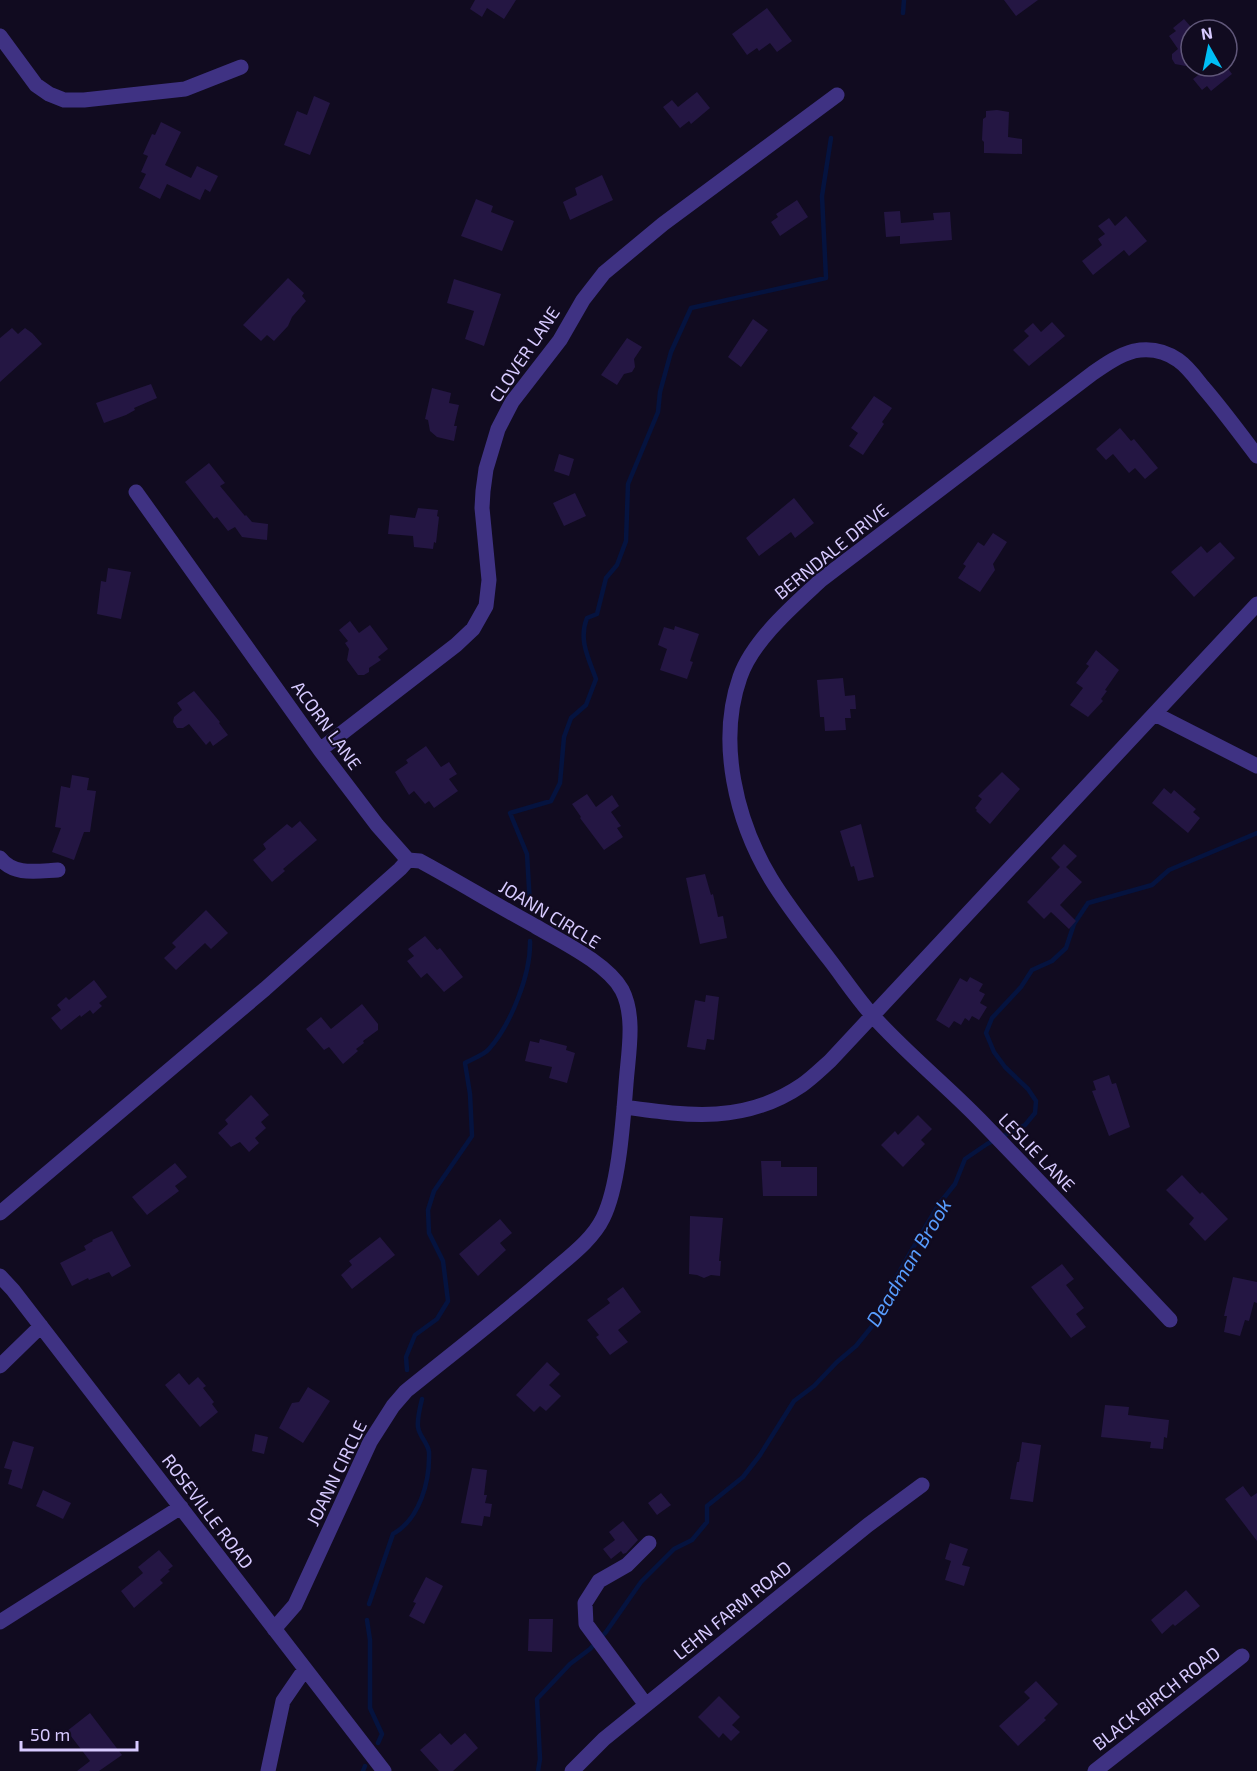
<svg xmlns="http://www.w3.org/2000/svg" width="1257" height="1771" font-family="'Exo 2',sans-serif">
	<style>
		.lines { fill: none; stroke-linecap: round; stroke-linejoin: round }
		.stream { stroke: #05133f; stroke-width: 4.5 }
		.building { fill: #241643 }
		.minor { stroke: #3f3283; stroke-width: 15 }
		.labels { text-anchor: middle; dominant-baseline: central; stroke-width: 4.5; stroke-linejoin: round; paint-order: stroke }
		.street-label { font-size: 18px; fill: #d7caff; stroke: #110b20 }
		.water-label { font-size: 20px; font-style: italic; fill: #589dff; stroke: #110b20 }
	</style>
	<rect width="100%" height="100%" fill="#110b20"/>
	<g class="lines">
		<path class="stream" d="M903 13 904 0
			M530 905 527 854 510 813 551 801 560 783 564 737 571 718 586 705 596 679C589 659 578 640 587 618L597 614 606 578 617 565 626 541 628 484 658 412 660 392 671 352 691 308 826 278 822 196 831 138
			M407 1370 406 1357 415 1335 437 1319 448 1301 443 1261 429 1233 428 1210 434 1191 472 1136 470 1094 465 1063C472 1059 484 1055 489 1049 511 1024 531 974 530 941
			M369 1604 393 1534C420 1519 430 1481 429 1452 428 1443 419 1436 418 1427 417 1419 420 1407 422 1399
			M367 1620 370 1640V1708L382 1734 378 1743
			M363 1771 365 1766
			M538 1771 540 1759 537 1699 570 1664 590 1649 606 1632 641 1582 674 1549 692 1540 707 1522V1506L743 1477 760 1455 794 1401 814 1386 837 1362 856 1346 873 1325 880 1306 910 1253 939 1204 955 1184 965 1159 987 1144 1025 1125 1035 1113 1036 1101 1028 1089 1005 1067 994 1052 986 1033 992 1018 1021 987 1032 970 1052 961 1066 948 1074 924 1088 903 1152 885 1169 870 1257 833"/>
	</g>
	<path class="building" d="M475 0H516L504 19 487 8 482 17 470 9Z
		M1004 0H1038L1016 16Z
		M767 8 792 41 777 52 770 43 759 51 757 48 747 55 732 34Z
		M1184 19 1191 27V67L1175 64 1172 59V54L1178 49 1169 36 1176 31 1173 28Z
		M1210 66H1226L1232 74 1211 91 1207 86 1202 90 1193 79Z
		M697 92 710 108 691 124 689 121 680 128 663 107 672 100 678 107Z
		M314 96 330 103 310 155 284 145 297 111 307 115Z
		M997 110 1009 112 1008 137 1022 139V154L984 153V142L982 140 983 119 986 117V111Z
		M161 122 181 132 165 165 191 178 197 166 218 176 210 192 205 189 200 200 167 184 160 199 139 188 146 174 141 172 148 156 143 154 152 134 155 135Z
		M602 175 613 200 570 220 563 202 577 195 575 188Z
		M476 199 493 206 491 212 514 221 502 251 461 236Z
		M797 200 808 217 780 236 771 222 778 217 776 214Z
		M900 211 901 223 934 220 933 213 950 212 952 240 900 244V236L886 237 884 212Z
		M1126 216 1147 241 1129 256 1124 250 1093 275 1082 261 1102 245 1098 239 1105 234 1098 226 1109 218 1115 226Z
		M288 278 304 293 302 296 306 301 292 317 288 326 274 341 267 335 261 341 243 325Z
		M454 279 501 294 484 346 465 339 474 311 447 303Z
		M753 319 768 330 741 367 728 357Z
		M1052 322 1065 336 1029 366 1013 350 1029 336 1024 331 1033 323 1041 332Z
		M12 328 18 334 25 328 32 333 42 344 0 382V338Z
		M627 338 642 347 634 359 635 367 632 372 624 374 617 385 601 375Z
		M151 384 157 398 134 408 135 410 126 415 104 423 96 403Z
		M432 388 451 393 449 403 459 405 454 426H457L454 441 437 437 430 431 428 420 425 419Z
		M874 396 892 408 882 422 884 424 863 455 849 446 858 433 851 428Z
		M1120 428 1131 441 1134 439 1158 468 1145 479 1135 468 1129 473 1113 454 1106 460 1096 449Z
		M559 454 574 459 569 476 554 471Z
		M209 463 225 483 220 486 245 516 246 515 252 522 268 524 267 540 242 537 235 527 228 531 217 517 214 519 185 482Z
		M575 493 586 516 564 526 553 503Z
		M794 498 814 523 795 538 791 532 759 556 746 538Z
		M418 508 438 510 437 516 439 517 436 543 434 542 433 549 414 547 413 536 388 534 390 515 415 518Z
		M993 533 1007 542 993 564 995 570 980 592 958 578 966 566 963 564 978 542 984 546Z
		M1220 542 1235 558 1194 597 1171 572 1201 546 1207 553Z
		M108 568 131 572 121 619 97 614 101 581 106 582Z
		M350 621 359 633 370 625 388 649 378 657 381 660 369 668V672L364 675H358L347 660 349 649 345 643 348 641 339 630Z
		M675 626 699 634 690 661 693 662 687 679 660 670 667 649 658 645 664 627 674 630Z
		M1096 650 1119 670 1105 690 1107 691 1101 699 1103 701 1088 717 1070 705 1083 688 1076 683 1089 666 1086 664Z
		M843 678 845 696 855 695 856 709H850L851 718H845L846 730 825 731 824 717H820L817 680Z
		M194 691 220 722 219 723 228 735 213 746 210 741 206 745 189 724 183 728H177L173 722 174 717 182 710 177 703Z
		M426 746 441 767 449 762 457 774 449 779 458 791 434 808 429 801 425 804 414 791 409 795 395 772 408 763 406 760Z
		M1002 772 1020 789 990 824 976 811 977 810 975 808 982 799 978 796Z
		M72 775 89 778 87 790 96 791 90 832H84L74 860 52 852 61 828 55 827 61 786 70 788Z
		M1164 788 1171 794 1174 790 1196 809 1193 812 1200 818 1188 833 1152 803Z
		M587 794 596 807 612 795 619 806 611 812 621 826 617 828 623 837 604 850 580 818 581 817 572 804Z
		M300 821 317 840 283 869 285 871 272 882 253 860 266 849 263 844 287 824 292 828Z
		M861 824 874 877 858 881 854 866 851 867 840 831Z
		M1064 844 1077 856 1066 867 1082 882 1060 905 1076 921 1069 929 1051 912 1044 919 1027 902 1060 867 1051 858Z
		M705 874 711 895 713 894 718 917 723 916 727 938 700 944 686 878Z
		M206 910 228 933 211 949 205 943 176 970 164 958 176 947 172 943Z
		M425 936 437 950 440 948 463 977 444 992 427 973 421 978 407 961 414 956 408 949Z
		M970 977 983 984 979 991 985 994 980 1003 987 1007 979 1020 972 1016 969 1021 965 1018 961 1025 954 1021 949 1028 936 1020 960 978 967 982Z
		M94 980 107 997 99 1003 102 1006 93 1014 90 1010 81 1017 80 1015 61 1030 51 1018 61 1010 57 1005 66 997 69 1000Z
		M706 995 719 997 714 1040 707 1039 705 1050 687 1047 695 1000 705 1002Z
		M362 1004 378 1024V1030L363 1041 364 1043 356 1049 358 1051 343 1064 329 1047 324 1050 306 1029 321 1017 331 1029Z
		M540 1039 567 1046 566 1050 575 1053 567 1083 549 1078 552 1067 525 1061 530 1041 539 1043Z
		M1109 1075 1112 1084 1116 1083 1130 1127 1109 1136 1092 1091 1096 1090 1093 1081Z
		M251 1095 269 1115 261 1122 266 1128 255 1138 259 1143 249 1152 240 1142 231 1147 218 1133 228 1124 225 1120Z
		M918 1115 932 1129 921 1140 925 1144 903 1167 881 1145 895 1131 898 1135Z
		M761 1161H781V1167H817V1196H763Z
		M175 1163 187 1177 175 1186 179 1191 147 1215 132 1197Z
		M1182 1175 1200 1194 1202 1192 1228 1219 1205 1241 1189 1224 1194 1218 1166 1190Z
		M690 1216 723 1218 719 1261H721L720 1276 711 1275 704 1278 697 1275 689 1274Z
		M500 1219 512 1233 500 1243 506 1250 478 1276 459 1254Z
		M112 1231 131 1266 112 1277 109 1272 89 1280 88 1278 72 1286 60 1263 86 1250 84 1246 93 1241 92 1240Z
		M380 1237 395 1255 352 1289 341 1275 352 1265 349 1261Z
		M1062 1264 1074 1279 1066 1285 1084 1308 1076 1314 1086 1327 1071 1338 1031 1287Z
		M1233 1277 1257 1282V1303L1254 1302 1249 1321 1245 1320 1240 1336 1224 1332 1227 1316H1224Z
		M623 1287 641 1312 618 1330 628 1342 610 1355 596 1337 599 1335 587 1320 610 1303 607 1299Z
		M547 1362 560 1374 549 1385 561 1396 546 1411 540 1406 534 1412 516 1395Z
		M179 1373 189 1385 198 1377 206 1386 203 1388 214 1402 212 1404 218 1412 200 1427 165 1385Z
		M308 1387 330 1401 303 1443 279 1428 292 1403 299 1402Z
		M1105 1405 1129 1407 1128 1415 1169 1420 1167 1438 1164 1437 1163 1449 1150 1448 1151 1442 1101 1437Z
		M255 1434 268 1437 264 1454 252 1451Z
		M13 1441 34 1447 22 1489 8 1484 12 1470 4 1468Z
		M1022 1442 1041 1445 1033 1502 1010 1499 1017 1462H1019Z
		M472 1468 487 1470 484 1495H487L485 1503 492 1504 490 1517 484 1516 482 1526 461 1523Z
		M1243 1486 1251 1497 1257 1493V1541L1225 1499Z
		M43 1490 71 1503 63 1519 36 1506Z
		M661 1493 671 1505 657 1515 648 1503Z
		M623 1521 638 1540 626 1553 623 1554 621 1551 611 1559 603 1549 615 1540 609 1532Z
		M950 1543 968 1549 962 1565 970 1567 964 1586 945 1580 951 1561 945 1559Z
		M159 1550 173 1566 168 1570 170 1571 160 1580 163 1583 134 1608 121 1591 143 1573 138 1567Z
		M426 1577 443 1586 424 1624 409 1616 416 1603 413 1602Z
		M1186 1590 1200 1606 1175 1626 1173 1624 1162 1634 1151 1620Z
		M529 1619H553L552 1652 528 1651Z
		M1036 1681 1058 1704 1044 1718 1046 1720 1018 1746 999 1726 1030 1698 1024 1692Z
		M719 1696 740 1717 732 1725 740 1732 731 1741 723 1733 719 1738 698 1717Z
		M90 1713 122 1755 99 1771H77L90 1761 67 1731Z
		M440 1733 451 1745 465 1733 478 1748 453 1771H439L420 1750Z"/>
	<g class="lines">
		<path class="minor" d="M0 36 36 85 49 94 64 100H84L185 89 241 67
			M136 492 320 750 377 825 408 860
			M1155 714 1257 766
			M320 750 456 645 473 629 486 606 489 580 482 508 483 491 486 469 498 429 512 402 560 340 583 300 604 273 663 224 837 95
			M0 858C14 876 37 871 58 870
			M624 1107C689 1116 745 1124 802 1085 812 1078 821 1069 830 1061L1257 604
			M0 1213 265 989 400 869 408 860 420 861C459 882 496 905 535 926 560 941 607 963 622 990 636 1017 628 1055 626 1084 623 1121 619 1186 603 1218 592 1241 566 1259 547 1276 501 1316 453 1353 406 1391L393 1406 370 1442 295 1605 274 1629
			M0 1276 13 1290 384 1771
			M1170 1320C1107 1253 1044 1186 979 1119 945 1084 905 1052 872 1015 856 997 843 977 829 959 809 933 788 907 771 879 736 821 717 742 740 677 753 640 793 606 821 580L1093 373C1106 364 1119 355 1134 351 1149 348 1165 351 1178 360 1188 367 1195 377 1203 387 1222 409 1239 432 1257 456
			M0 1366 41 1326
			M0 1622 181 1507
			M646 1705 586 1624 585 1603 599 1581 627 1565 649 1543
			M268 1771 283 1701 305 1669
			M572 1771 604 1739 868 1525 922 1485
			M1095 1771 1242 1656"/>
	</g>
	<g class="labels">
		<g class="street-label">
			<text transform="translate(524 354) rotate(-56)">CLOVER LANE</text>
			<text transform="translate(831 551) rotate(-39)">BERNDALE DRIVE</text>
			<text transform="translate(327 725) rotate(54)">ACORN LANE</text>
			<text transform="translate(550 914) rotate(31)">JOANN CIRCLE</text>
			<text transform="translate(1037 1152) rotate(46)">LESLIE LANE</text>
			<text transform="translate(336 1473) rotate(-64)">JOANN CIRCLE</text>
			<text transform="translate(208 1511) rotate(53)">ROSEVILLE ROAD</text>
			<text transform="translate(732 1610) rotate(-39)">LEHN FARM ROAD</text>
			<text transform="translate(1156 1698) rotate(-38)">BLACK BIRCH ROAD</text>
		</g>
		<g class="water-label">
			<text transform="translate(908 1262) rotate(-59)">Deadman Brook</text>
		</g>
	</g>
	<g transform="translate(1209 48) rotate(351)"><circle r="28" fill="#110b20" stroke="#605779" stroke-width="1.5"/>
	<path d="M0-4.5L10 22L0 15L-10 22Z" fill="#00bef5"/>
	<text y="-9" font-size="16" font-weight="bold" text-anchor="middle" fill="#d7caff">N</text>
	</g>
	<path d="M21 1741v9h116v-9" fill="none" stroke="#d7caff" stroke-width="3"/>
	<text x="30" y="1741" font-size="18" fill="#d7caff" stroke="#110b20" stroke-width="4.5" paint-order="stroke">50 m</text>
</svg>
